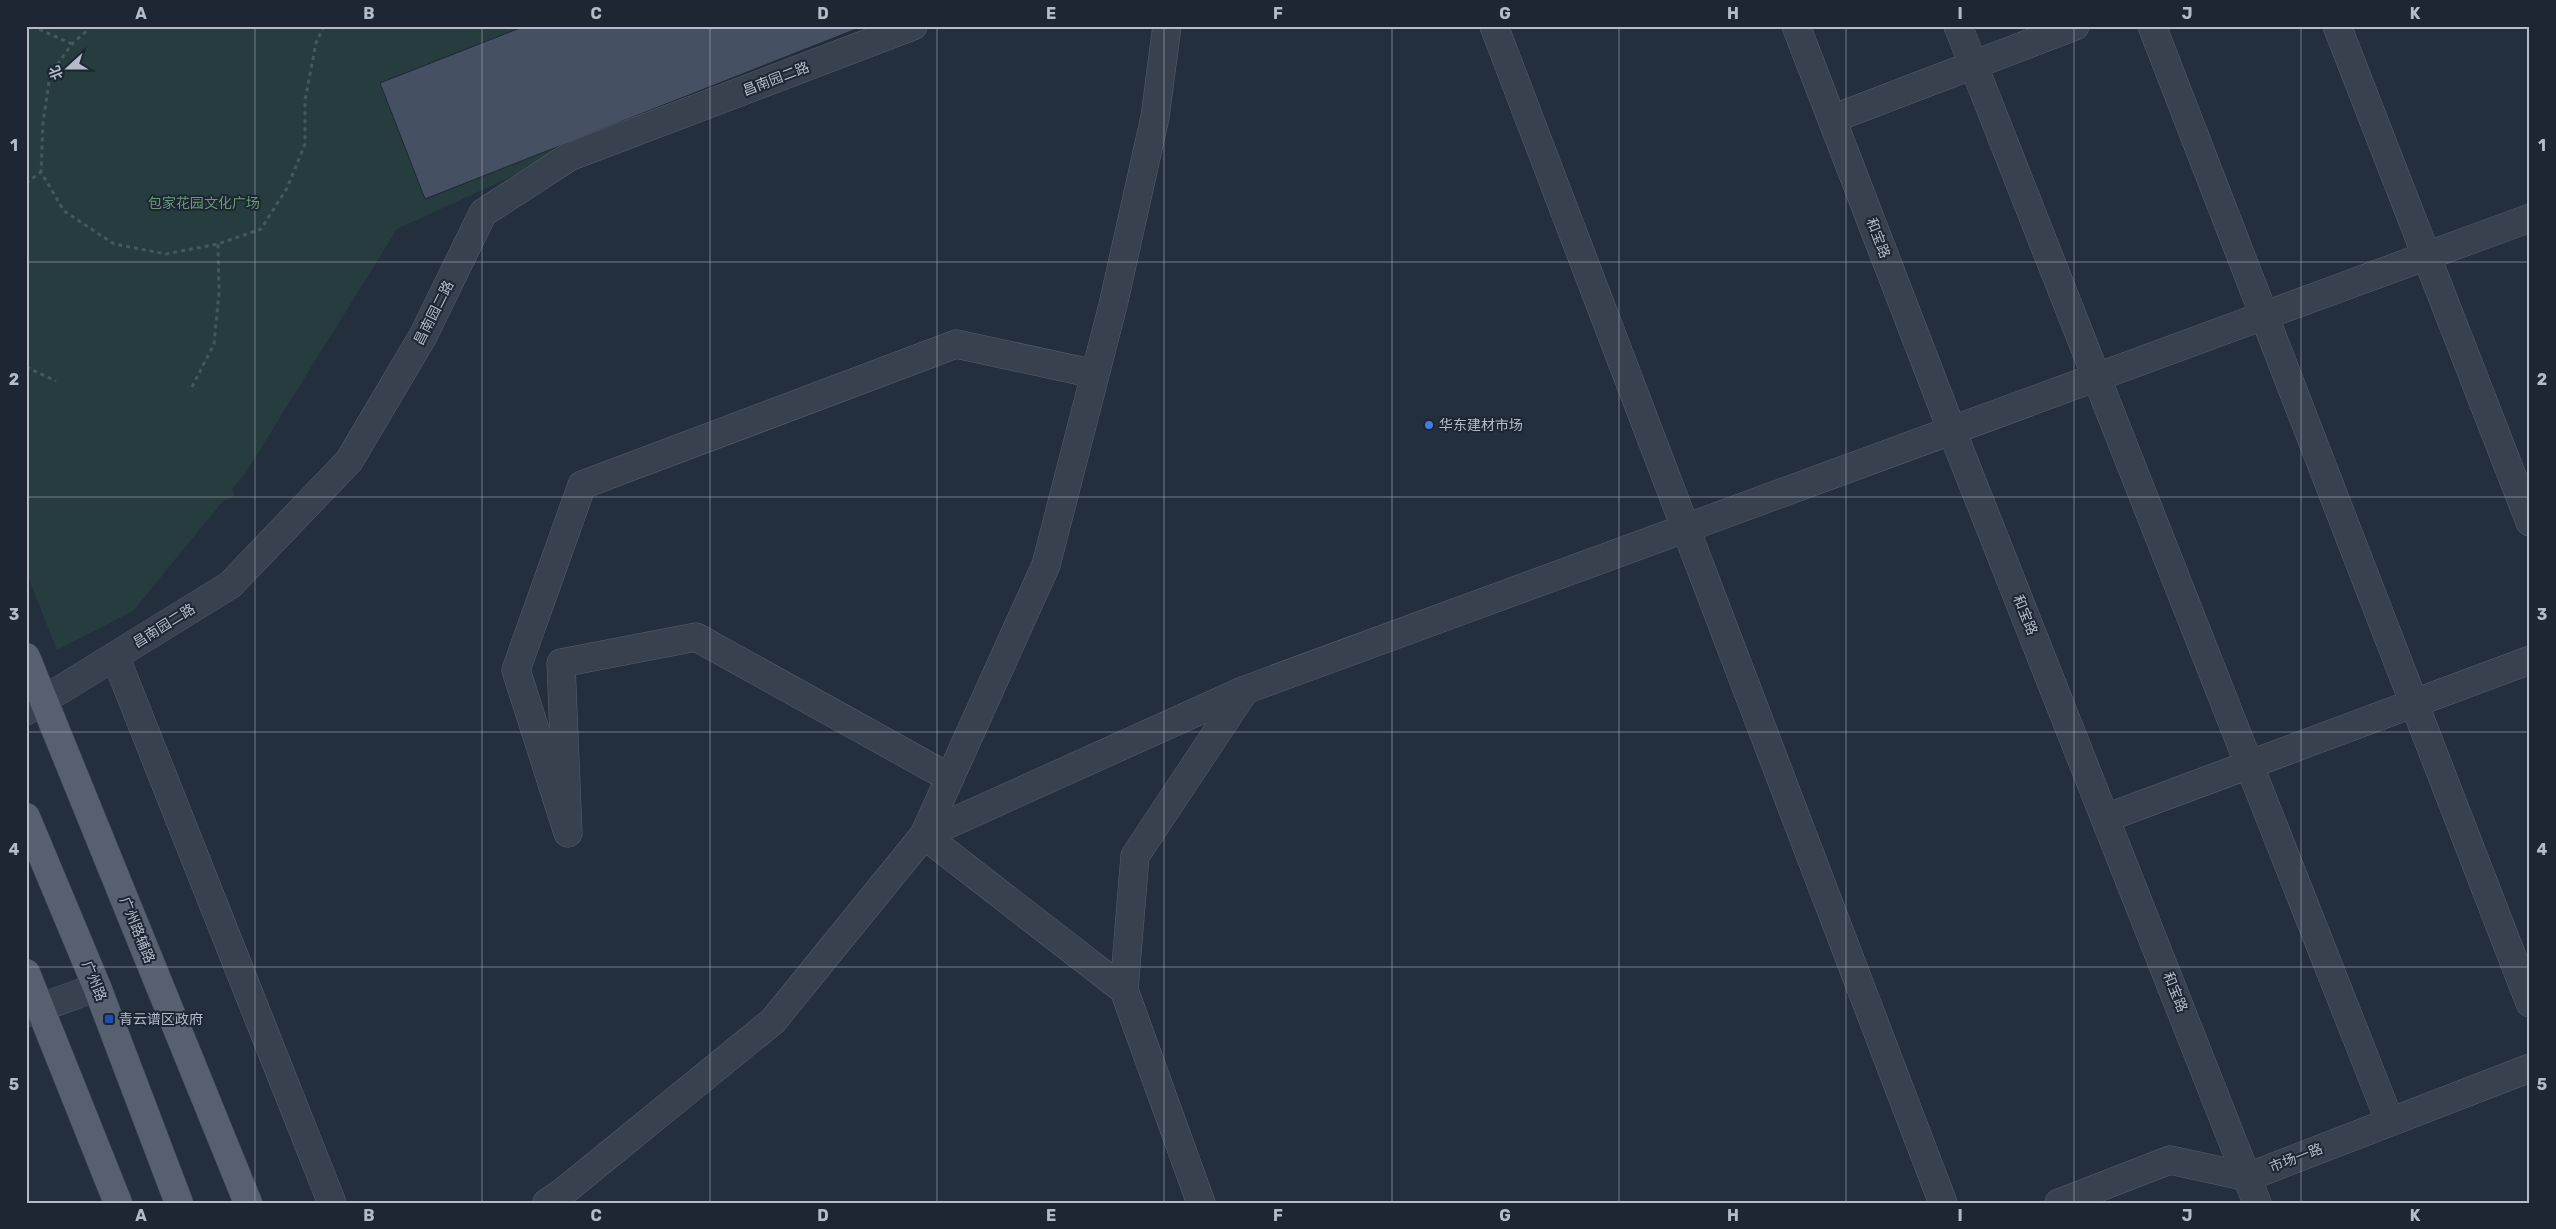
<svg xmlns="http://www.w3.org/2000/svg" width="2556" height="1229" font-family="Rubik,'Noto Sans SC',sans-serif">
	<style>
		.green { fill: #263c3f }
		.building { fill: #455162; stroke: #1f2835 }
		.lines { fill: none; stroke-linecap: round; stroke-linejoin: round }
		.minor-casing { stroke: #565f6c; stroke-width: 29 }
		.major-casing { stroke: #414a57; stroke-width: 29 }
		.path { stroke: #44595c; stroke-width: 3; stroke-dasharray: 4 4; stroke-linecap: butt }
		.minor { stroke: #38414e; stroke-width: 28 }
		.major { stroke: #56606e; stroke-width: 28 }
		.grid { fill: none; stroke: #b4bcc9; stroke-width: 1; stroke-opacity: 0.55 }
		.shop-dot { fill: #3f7fe0; stroke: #1d2633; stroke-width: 2 }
		.transit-dot { fill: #1a4fb4; stroke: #1d2633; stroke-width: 2 }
		.labels { text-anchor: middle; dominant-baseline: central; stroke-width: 4; stroke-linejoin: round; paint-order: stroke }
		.street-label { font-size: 14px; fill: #b4bcc9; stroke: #1d2633 }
		.park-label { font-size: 14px; fill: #6b9a76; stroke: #1d2633 }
		.poi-label { font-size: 14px; fill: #b4bcc9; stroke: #1d2633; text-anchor: start }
		.neatline { fill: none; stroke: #b4bcc9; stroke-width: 2 }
		.grid-label { font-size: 16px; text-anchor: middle; font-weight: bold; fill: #b4bcc9 }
	</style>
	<rect width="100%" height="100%" fill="#242f3e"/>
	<path class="green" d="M26 26H841L397 229 245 474 232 489 235 496 223 501 133 611 57 650 26 572Z"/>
	<path class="building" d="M525 26H864L425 199 380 83Z"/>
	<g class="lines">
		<defs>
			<path id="minor" d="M1494 26 1943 1203
				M1796 26 1952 431 2257 1203
				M1958 26 2390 1122
				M2152 26 2530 1003
				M2337 26 2530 522
				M1832 119 2075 26
				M115 656 332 1203
				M26 711 230 585 349 461 423 336 483 213 569 157 913 26
				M950 778 696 637 561 663 568 833 516 670 582 485 956 344 1095 374
				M2106 818 2530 660
				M1124 990 924 835 1245 690 2530 218
				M26 1013 97 987
				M547 1203 563 1192 773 1021 924 835 1046 565 1113 305 1155 117 1167 26
				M1201 1203 1124 990 1135 856 1245 690
				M2059 1203 2170 1160 2248 1177 2530 1068"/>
			<path id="major" d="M26 657 248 1203
				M26 817 97 987 179 1203
				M26 973 118 1203"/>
		</defs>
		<use href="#minor" class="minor-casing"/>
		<use href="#major" class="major-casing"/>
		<path class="path" d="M32 26 72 44
			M92 26 72 44 50 75 43 123 41 172 64 211 114 244 166 254 218 244 261 229 287 188 305 144V100L316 43 324 26
			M26 183 41 172
			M26 367 56 381
			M192 387 214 344 219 293 218 244"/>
		<use href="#minor" class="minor"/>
		<use href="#major" class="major"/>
	</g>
	<path class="grid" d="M255 26V1203M482 26V1203M710 26V1203M937 26V1203M1164 26V1203M1392 26V1203M1619 26V1203M1846 26V1203M2074 26V1203M2301 26V1203M26 262H2530M26 497H2530M26 732H2530M26 967H2530"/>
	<circle class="shop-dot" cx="1429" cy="425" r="5"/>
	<rect class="transit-dot" x="104" y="1014" width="10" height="10" rx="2.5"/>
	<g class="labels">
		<g class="street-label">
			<text transform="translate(776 79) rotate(-21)">昌南园二路</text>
			<text transform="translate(1878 238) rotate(69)">和宝路</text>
			<text transform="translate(434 313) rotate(-63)">昌南园二路</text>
			<text transform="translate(2025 615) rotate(68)">和宝路</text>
			<text transform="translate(164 626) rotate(-32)">昌南园二路</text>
			<text transform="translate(137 930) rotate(68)">广州路辅路</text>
			<text transform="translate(94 981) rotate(68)">广州路</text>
			<text transform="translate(2175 992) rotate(68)">和宝路</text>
			<text transform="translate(2296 1158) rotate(-21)">市场一路</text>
		</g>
		<g class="park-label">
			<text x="204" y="203">包家花园文化广场</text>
		</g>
		<g class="poi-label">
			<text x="1439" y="425">华东建材市场</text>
			<text x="119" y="1019">青云谱区政府</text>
		</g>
	</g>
	<rect width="2556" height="1229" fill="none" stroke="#1d2633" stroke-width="55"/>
	<g transform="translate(68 68) rotate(249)" stroke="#1d2633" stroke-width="4" paint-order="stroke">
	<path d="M0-4L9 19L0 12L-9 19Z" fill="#b4bcc9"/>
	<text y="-8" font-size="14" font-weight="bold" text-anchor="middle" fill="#b4bcc9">北</text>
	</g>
	<rect x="28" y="28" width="2500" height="1174" class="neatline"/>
	<g class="grid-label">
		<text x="141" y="19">A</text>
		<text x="369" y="19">B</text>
		<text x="596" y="19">C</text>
		<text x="823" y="19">D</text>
		<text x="1051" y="19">E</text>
		<text x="1278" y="19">F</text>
		<text x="1505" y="19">G</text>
		<text x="1733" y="19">H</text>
		<text x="1960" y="19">I</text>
		<text x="2187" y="19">J</text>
		<text x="2415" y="19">K</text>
		<text x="14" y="151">1</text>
		<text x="2542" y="151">1</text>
		<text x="14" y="385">2</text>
		<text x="2542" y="385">2</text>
		<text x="14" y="620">3</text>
		<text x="2542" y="620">3</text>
		<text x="14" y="855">4</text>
		<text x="2542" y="855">4</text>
		<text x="14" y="1090">5</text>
		<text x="2542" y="1090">5</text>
		<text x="141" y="1221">A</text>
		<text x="369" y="1221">B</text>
		<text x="596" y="1221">C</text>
		<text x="823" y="1221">D</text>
		<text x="1051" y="1221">E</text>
		<text x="1278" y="1221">F</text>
		<text x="1505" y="1221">G</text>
		<text x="1733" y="1221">H</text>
		<text x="1960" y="1221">I</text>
		<text x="2187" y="1221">J</text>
		<text x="2415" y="1221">K</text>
	</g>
</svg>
